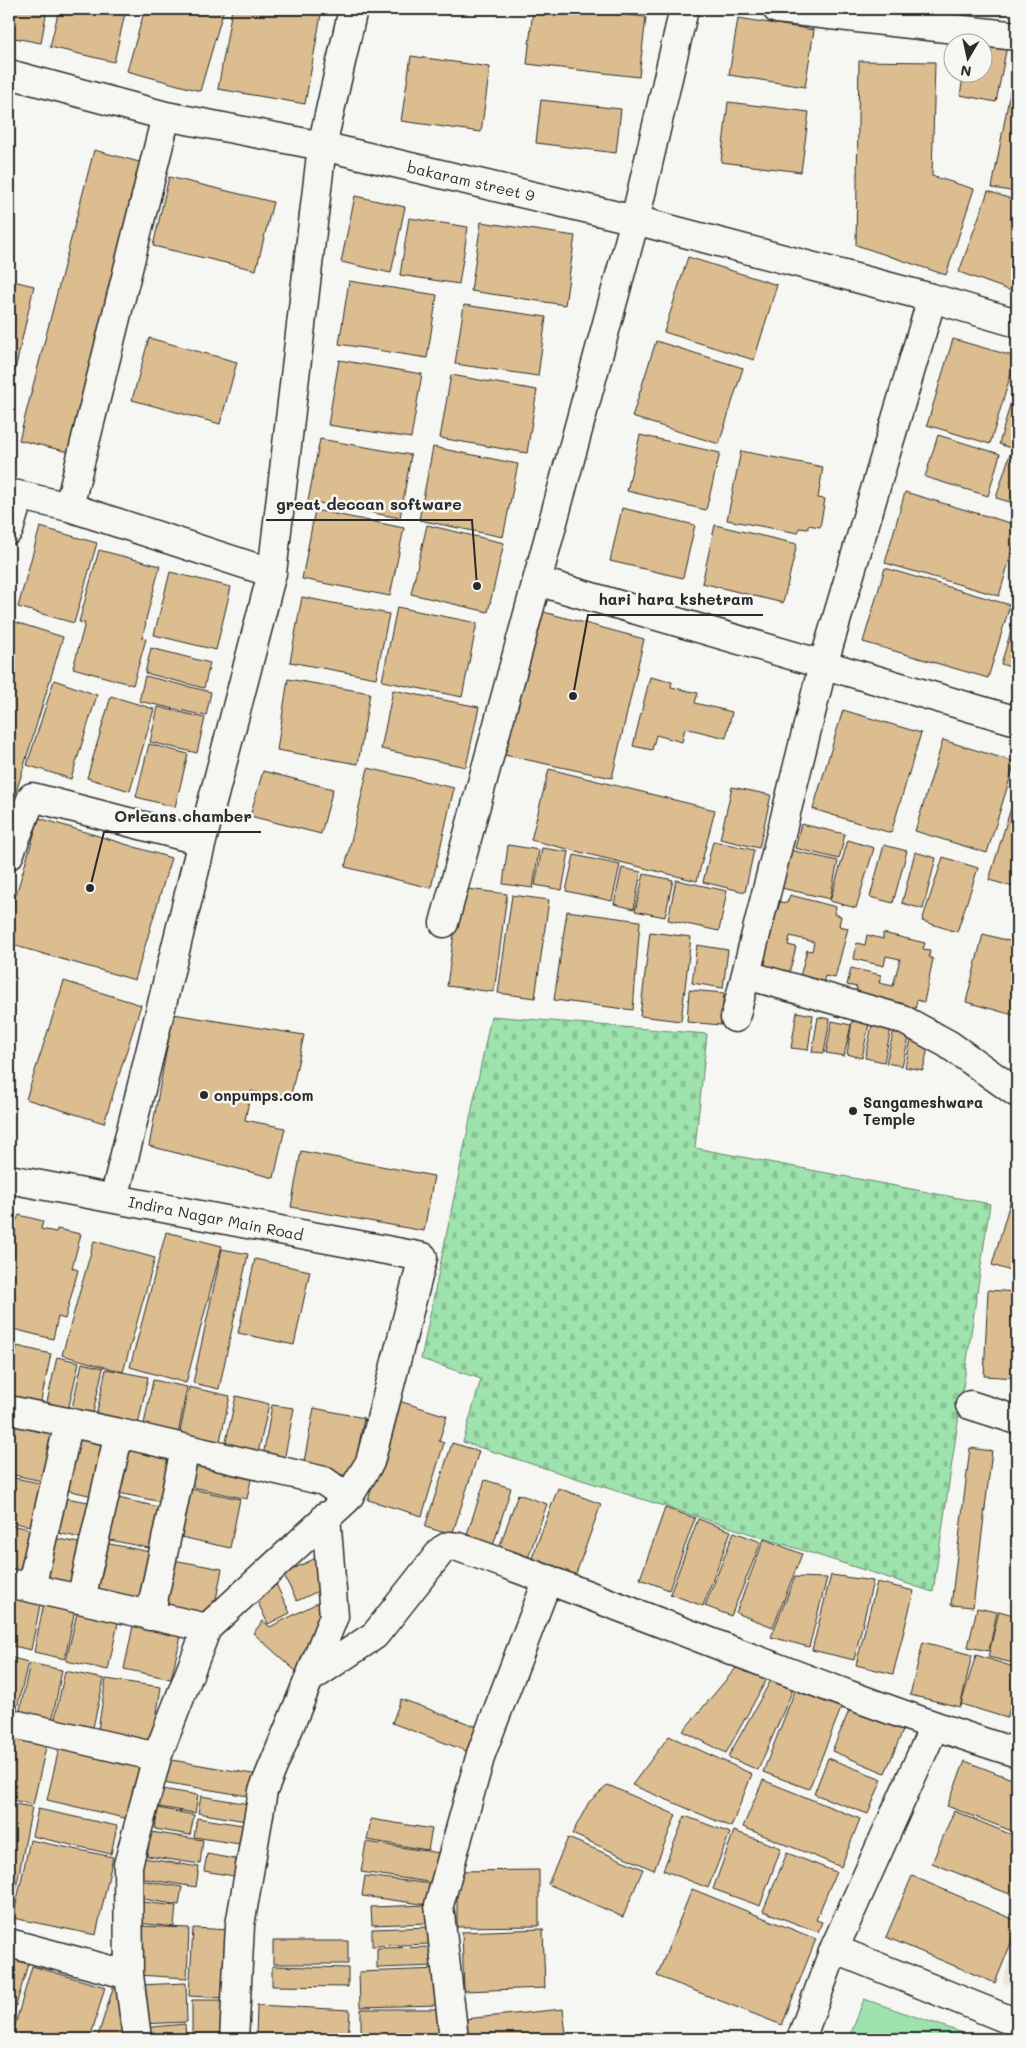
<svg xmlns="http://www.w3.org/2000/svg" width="1026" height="2048" font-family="Mali,sans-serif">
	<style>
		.built { fill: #eee5d4 }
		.cemetery { fill: url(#cemetery-stones); stroke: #64866c }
		.park { fill: #9ee2ad; stroke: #64866c }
		.building { fill: #dbbd8f; stroke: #2b2b2b }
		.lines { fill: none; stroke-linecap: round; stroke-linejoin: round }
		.minor-casing { stroke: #2b2b2b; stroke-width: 31 }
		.minor { stroke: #f6f6f2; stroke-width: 28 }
		.poi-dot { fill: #2b2b2b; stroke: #f6f6f2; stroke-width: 2 }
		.labels { text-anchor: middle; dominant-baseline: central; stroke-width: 5; stroke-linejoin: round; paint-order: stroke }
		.street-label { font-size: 15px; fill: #2b2b2b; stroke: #f6f6f2 }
		.poi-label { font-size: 15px; font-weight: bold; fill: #2b2b2b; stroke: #f6f6f2; text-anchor: start }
		.leader { fill: none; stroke: #2b2b2b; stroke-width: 2 }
		.callout-dot { fill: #2b2b2b; stroke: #f6f6f2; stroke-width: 2 }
		.callout-label { font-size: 16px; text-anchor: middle; font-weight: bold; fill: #2b2b2b; stroke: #f6f6f2; stroke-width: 5; stroke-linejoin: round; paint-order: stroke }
	</style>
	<defs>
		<pattern id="cemetery-stones" width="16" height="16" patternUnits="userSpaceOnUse" patternTransform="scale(1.25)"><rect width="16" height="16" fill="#9ee2ad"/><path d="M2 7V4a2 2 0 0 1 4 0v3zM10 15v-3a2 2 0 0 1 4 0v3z" fill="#88c295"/></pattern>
	</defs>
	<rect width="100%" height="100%" fill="#f6f6f2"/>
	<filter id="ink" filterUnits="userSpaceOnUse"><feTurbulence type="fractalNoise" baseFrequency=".02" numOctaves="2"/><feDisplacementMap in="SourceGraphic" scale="10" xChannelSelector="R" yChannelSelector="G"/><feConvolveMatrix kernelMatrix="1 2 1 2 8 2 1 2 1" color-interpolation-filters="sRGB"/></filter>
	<g filter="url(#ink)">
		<path class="built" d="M1017 1941V1988L1002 1982Z"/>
		<path class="cemetery" d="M491 1016 707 1034 695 1148 990 1204 933 1592 463 1442 481 1379 421 1359Z"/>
		<path class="park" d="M864 1999 960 2032 959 2039H849Z"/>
		<path class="building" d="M9 9H47L41 43 9 37Z
			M59 9H126L114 62 50 47Z
			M145 9H224L200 91 127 71Z
			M232 9H322L305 104 218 89Z
			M533 9H573L646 17 639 77 527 64Z
			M738 18 814 30 805 87 729 75Z
			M1008 41 996 102 960 95 964 72H984V42Z
			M1017 55V192L992 188Z
			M411 56 490 67 481 132 401 121Z
			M859 61 935 62 932 176 974 189 946 275 856 245Z
			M541 100 621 109 616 153 536 143Z
			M728 102 809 112 801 172 721 162Z
			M94 150 147 164 73 453 19 440Z
			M169 177 273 202 256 270 153 246Z
			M988 191 1017 201V293L959 272Z
			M355 196 405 207 391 273 341 262Z
			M409 218 468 227 459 284 400 275Z
			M481 222 575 236 565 305 471 291Z
			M688 257 777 285 754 360 664 332Z
			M9 280 34 286 9 397Z
			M349 281 437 295 427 358 339 344Z
			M464 305 546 317 538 376 455 364Z
			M149 338 237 362 220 424 132 400Z
			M953 339 1016 357 990 444 927 425Z
			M656 341 743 368 719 444 632 417Z
			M339 360 422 374 411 438 328 425Z
			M451 375 537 390 527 453 440 438Z
			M1017 380V450L999 444Z
			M640 435 720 453 706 510 627 491Z
			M938 435 1000 454 988 496 925 477Z
			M320 439 411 455 400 518 308 501Z
			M433 447 518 464 503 537 419 520Z
			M741 451 823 467 818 498 825 499 820 527 808 525V529L799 528 798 533 727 520Z
			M1010 454 1017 457V504L996 498Z
			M905 492 1017 525V534L999 596 885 563Z
			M622 508 695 525 683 578 610 561Z
			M315 510 404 528 390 596 302 579Z
			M427 525 504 543 488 612 411 594Z
			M715 525 797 544 783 603 702 583Z
			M40 527 97 543 74 623 18 607Z
			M99 550 160 566 145 623H146L142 638 146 639 133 685 73 668 85 623 79 622Z
			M885 568 1010 605 988 678 863 642Z
			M170 572 231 587 216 650 154 635Z
			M302 597 389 614 376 678 290 662Z
			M397 607 477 623 462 697 382 681Z
			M540 611 644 639 612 778 500 754Z
			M1017 611V669L1001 664Z
			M9 620 63 637 14 799 9 798Z
			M151 648 210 663 204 688 145 673Z
			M145 676 211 692 206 716 139 701Z
			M650 677 672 682 671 687 698 693 695 703 732 712 726 738 685 728 682 742 656 735 652 750 633 746Z
			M288 679 370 693 358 764 277 750Z
			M54 680 97 695 71 779 27 765Z
			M393 690 479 707 466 767 381 749Z
			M111 696 154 709 130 791 87 778Z
			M158 707 205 718 197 753 150 742Z
			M843 710 921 733 891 833 813 809Z
			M943 740 1015 762 987 853 915 831Z
			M149 744 188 754 175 807 136 797Z
			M368 768 454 788 431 888 345 867Z
			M549 769 715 810 697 881 531 840Z
			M263 771 333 789 321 834 250 816Z
			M732 787 771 795 759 848 720 839Z
			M1017 788V888L989 880Z
			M39 818 171 858 135 980 9 944V918Z
			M801 824 845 834 839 859 795 848Z
			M848 840 874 848 856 908 830 901Z
			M713 841 754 850 745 892 703 882Z
			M508 845 539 850 533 888 503 884Z
			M884 845 907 851 893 903 870 897Z
			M542 848 569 852 562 890 535 885Z
			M790 850 838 861 830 899 781 888Z
			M915 852 936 858 923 909 902 903Z
			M574 855 620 865 612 901 566 891Z
			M943 857 978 868 957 932 922 921Z
			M622 868 641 872 634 909 614 904Z
			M644 874 673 880 665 917 635 911Z
			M676 880 727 891 719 931 668 920Z
			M460 888 507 894 494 992 447 986Z
			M512 895 549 900 535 998 498 993Z
			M790 895 836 907 834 914 841 916 839 926 848 928 835 978 825 976 823 984H798L807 950 812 951 814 942 790 936 788 945 796 947 787 981 762 975 766 960 760 959 772 910 777 912 780 902 787 903Z
			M567 911 640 921 633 1010 554 1000Z
			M650 932 691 937 681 1021 640 1016Z
			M883 933 925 943 923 949 930 950 929 957 933 959 924 1002 917 1000 915 1010 855 995 857 987 847 985 851 968 881 975 879 983 893 986 900 959 886 956 884 966 854 959 857 943 865 945 867 935 883 939Z
			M983 934 1017 943V1016L966 1002Z
			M697 945 728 950 723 988 692 983Z
			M64 981 141 1005 104 1123 26 1099Z
			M689 990 724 993 721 1025 687 1022Z
			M797 1012 813 1015 808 1050 791 1048Z
			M173 1014 304 1035 290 1099 251 1091 245 1120 285 1128 274 1178 149 1146Z
			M818 1017 830 1019 824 1053 812 1052Z
			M832 1021 851 1025 844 1056 826 1053Z
			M852 1021 869 1024 862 1058 847 1054Z
			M872 1025 891 1029 884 1062 865 1058Z
			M894 1030 910 1034 902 1066 886 1063Z
			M912 1035 930 1039 923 1070 905 1067Z
			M301 1151 434 1176 424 1231 291 1207Z
			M1017 1178V1273L992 1265Z
			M19 1215 43 1221 41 1229 56 1232 57 1229 81 1234 72 1268 78 1270 65 1319 58 1317 53 1339 9 1328V1220L16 1222Z
			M166 1232 222 1246 186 1383 130 1367Z
			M94 1241 155 1258 123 1372 62 1355Z
			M222 1249 248 1254 219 1389 193 1383Z
			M255 1259 310 1271 294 1345 238 1333Z
			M988 1290 1017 1292V1378L984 1376Z
			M17 1346 51 1354 40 1405 9 1398V1380Z
			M57 1357 79 1362 67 1415 45 1411Z
			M82 1363 103 1368 91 1422 70 1417Z
			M106 1369 148 1377 137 1430 95 1421Z
			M153 1380 187 1387 177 1440 142 1434Z
			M189 1387 230 1396 218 1450 178 1442Z
			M236 1396 269 1404 256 1462 223 1455Z
			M399 1401 447 1416 439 1441 444 1443 422 1516 368 1500Z
			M272 1405 294 1408 283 1466 262 1462Z
			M314 1408 364 1418 353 1477 303 1467Z
			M11 1423 63 1434 52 1483 9 1474V1433Z
			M75 1434 113 1443 102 1498 62 1489Z
			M125 1443 176 1454 166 1503 114 1492Z
			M452 1443 479 1451 452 1535 425 1527Z
			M970 1448 992 1451 973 1607 951 1605Z
			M193 1463 252 1474 247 1499 188 1486Z
			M9 1477 50 1485 41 1528 9 1522Z
			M485 1480 511 1488 492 1549 465 1540Z
			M558 1488 601 1504 574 1579 530 1563Z
			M191 1489 240 1499 230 1548 181 1537Z
			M518 1494 547 1504 527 1561 498 1551Z
			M109 1496 163 1508 154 1549 100 1538Z
			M60 1497 94 1503 86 1539 53 1532Z
			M665 1508 695 1518 669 1590 640 1579Z
			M698 1519 731 1531 703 1606 670 1594Z
			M9 1525 37 1530 28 1575 9 1572Z
			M734 1532 761 1542 731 1616 705 1606Z
			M49 1537 83 1544 74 1594 39 1587Z
			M764 1539 802 1554 773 1627 736 1613Z
			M100 1542 155 1553 145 1602 90 1591Z
			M318 1557 331 1585 297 1601 283 1574Z
			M173 1560 222 1569 212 1620 164 1610Z
			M831 1575 873 1581 854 1660 812 1650Z
			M795 1577 827 1578 809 1647 771 1637Z
			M274 1580 290 1613 268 1624 252 1590Z
			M877 1582 914 1591 893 1674 856 1665Z
			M9 1593 41 1600 31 1650 9 1645Z
			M327 1598 298 1673 253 1633 263 1621 270 1627Z
			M44 1602 75 1609 65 1659 34 1652Z
			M977 1608 997 1612 989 1651 968 1647Z
			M78 1609 119 1618 108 1670 66 1661Z
			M999 1611 1017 1616V1664L988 1657Z
			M134 1621 182 1632 171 1679 124 1669Z
			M923 1642 972 1655 960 1707 910 1695Z
			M976 1655 1017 1668V1684L1007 1718 961 1704Z
			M746 1656 773 1668 726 1753 683 1731Z
			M9 1657 28 1662 16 1713 9 1712Z
			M30 1663 62 1670 52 1721 19 1714Z
			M65 1671 104 1679 91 1736 53 1727Z
			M776 1671 798 1678 758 1770 728 1757Z
			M106 1679 161 1687 152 1744 97 1736Z
			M798 1683 844 1701 809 1789 763 1772Z
			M401 1699 478 1727 469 1752 392 1723Z
			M854 1699 907 1721 885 1773 832 1751Z
			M1017 1700V1726L1009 1723Z
			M13 1730 48 1738 33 1805 9 1799V1752Z
			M669 1736 752 1774 731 1827 632 1785Z
			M61 1740 147 1760 133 1820 47 1800Z
			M828 1758 882 1779 868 1814 814 1794Z
			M166 1759 264 1776 260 1798 163 1782Z
			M965 1761 1017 1781V1833L947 1806Z
			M763 1780 860 1819 841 1867 743 1827Z
			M608 1785 676 1815 654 1870 572 1834 589 1802Z
			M162 1789 198 1795 195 1813 159 1807Z
			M201 1796 255 1805 252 1822 198 1813Z
			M9 1803 32 1807 10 1920 9 1919Z
			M158 1808 194 1815 190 1835 155 1829Z
			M38 1809 117 1826 111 1854 32 1836Z
			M954 1811 1017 1837V1897L932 1863Z
			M685 1816 730 1833 708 1888 663 1870Z
			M197 1818 249 1826 246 1845 194 1837Z
			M371 1819 432 1829 428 1850 367 1840Z
			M734 1831 781 1848 760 1906 713 1889Z
			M151 1832 203 1840 200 1864 147 1856Z
			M568 1838 643 1869 623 1917 548 1884Z
			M30 1840 113 1857 96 1935 13 1918Z
			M366 1842 440 1853 435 1883 361 1872Z
			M787 1853 836 1872 816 1920 822 1922 818 1932 763 1911Z
			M207 1854 250 1862 246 1878 204 1871Z
			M143 1858 199 1867 196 1887 139 1878Z
			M539 1870V1926L457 1927V1871Z
			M365 1876 432 1884 429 1905 362 1896Z
			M912 1876 1017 1921V1928L995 1983 886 1937Z
			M139 1880 182 1887 179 1905 137 1898Z
			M692 1889 816 1939 782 2025 657 1976Z
			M133 1901 176 1906 174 1927 130 1922Z
			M429 1905V1923L372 1925 371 1907Z
			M139 1926 189 1928 187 1978 137 1975Z
			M430 1927V1944L372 1946V1929Z
			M193 1928 231 1930 226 1998 189 1996Z
			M543 1929 545 1988 464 1991 462 1932Z
			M273 1941H348V1964H273Z
			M435 1947 436 1966 377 1968V1948Z
			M9 1958 28 1964 9 2030Z
			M32 1966 105 1987 90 2039H11Z
			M272 1966 348 1968V1987L272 1986Z
			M439 1969 440 2005 360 2007 359 1972Z
			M186 1983 187 2022 140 2024 138 1985Z
			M114 1985 127 1987 131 2039H97Z
			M192 2000H231V2039H192Z
			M257 2005 350 2010 348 2039 256 2038Z
			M361 2009H439V2039H361Z
			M563 2009 566 2034 512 2039H467L465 2019Z
			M185 2024 186 2039H142L141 2028Z
			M646 2032 677 2039H644Z"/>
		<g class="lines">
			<defs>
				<path id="minor" d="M777 9 1017 36
					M9 74 166 116 322 146 635 220 932 298 1017 323
					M9 493 69 507 272 573
					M69 507 166 116
					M9 530 19 496
					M537 581 1017 721
					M9 855 32 797 202 841
					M444 923 635 220 684 9
					M747 975 902 1019 948 1044 1017 1093
					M735 1018 823 665 932 298
					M9 1179 423 1257 370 1462 348 1498 207 1628 157 1757 128 1865 129 1975 137 2039
					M114 1199 202 841 272 573 322 146 353 9
					M970 1405 1017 1420
					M9 1410 119 1433 324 1481 348 1498
					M9 1583 207 1628
					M31 1588 69 1422
					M81 1599 119 1433
					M150 1616 185 1449
					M309 1679 334 1616 326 1516
					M9 1723 157 1757
					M9 1943 129 1975
					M834 1949 1017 2023
					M234 2039 240 1925 263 1791 309 1679 375 1635 442 1550 449 1546 458 1547C645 1613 828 1693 1017 1753
					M454 2039 439 1905 481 1754 548 1579
					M801 2039 834 1949 934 1727"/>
			</defs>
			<use href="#minor" class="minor-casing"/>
			<use href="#minor" class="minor"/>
		</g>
	</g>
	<g class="poi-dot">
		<circle cx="204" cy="1095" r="5"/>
		<circle cx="853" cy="1111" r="5"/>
	</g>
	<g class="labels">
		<g class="street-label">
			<text transform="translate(471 181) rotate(13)">bakaram street 9</text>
			<text transform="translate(216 1218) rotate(11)">Indira Nagar Main Road</text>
		</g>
		<g class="poi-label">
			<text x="214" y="1095">onpumps.com</text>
			<text x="863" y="1102">Sangameshwara<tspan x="863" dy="17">Temple</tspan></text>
		</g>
	</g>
	<path class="leader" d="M477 586L472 520H266M573 696L588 615H763M90 888L104 832H261"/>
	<g class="callout-dot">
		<circle cx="477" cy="586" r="5"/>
		<circle cx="573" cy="696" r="5"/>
		<circle cx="90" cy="888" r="5"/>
	</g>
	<g class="callout-label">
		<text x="369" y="510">great deccan software</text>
		<text x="676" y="605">hari hara kshetram</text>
		<text x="183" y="822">Orleans chamber</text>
	</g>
	<rect width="1026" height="2048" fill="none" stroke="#f6f6f2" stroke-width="30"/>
	<rect x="15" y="15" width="996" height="2018" fill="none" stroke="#2b2b2b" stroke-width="2" filter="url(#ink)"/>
	<g transform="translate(968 58) rotate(189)"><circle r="24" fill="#f6f6f2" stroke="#a5a5a2"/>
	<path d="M0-4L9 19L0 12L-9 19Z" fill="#2b2b2b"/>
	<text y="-8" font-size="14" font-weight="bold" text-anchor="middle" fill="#2b2b2b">N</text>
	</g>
</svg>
